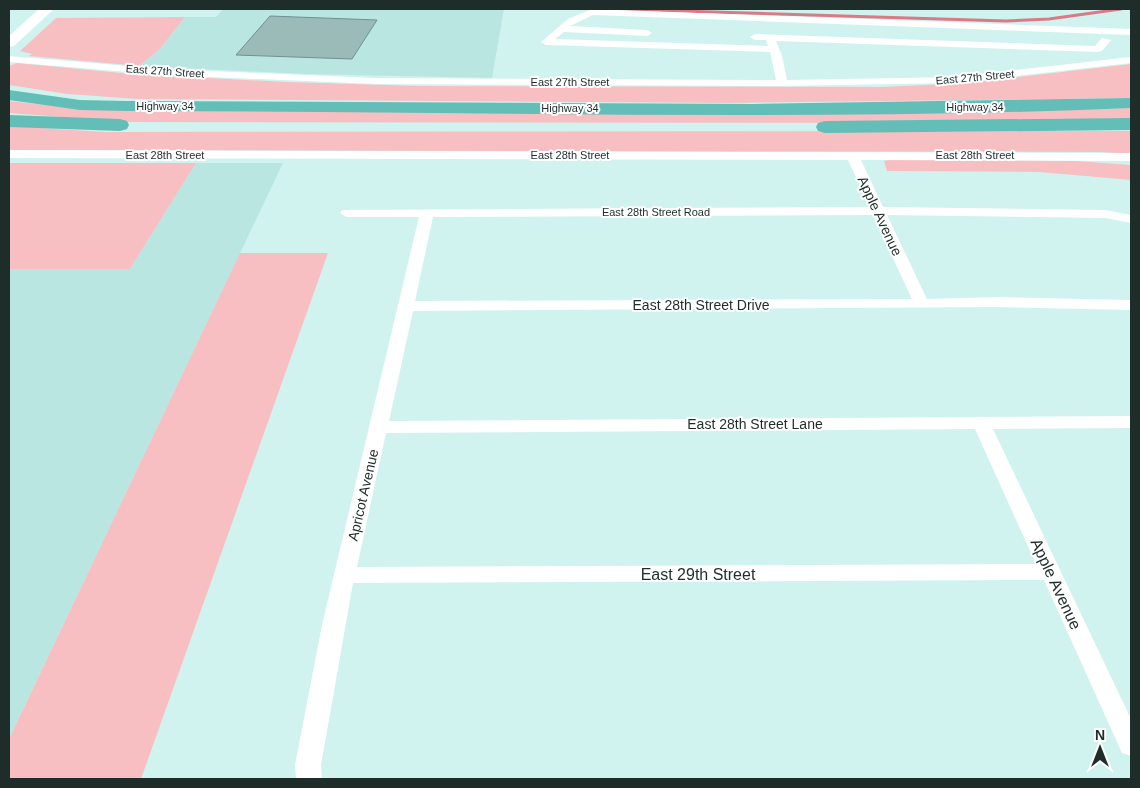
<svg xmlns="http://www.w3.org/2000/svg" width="1140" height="788" font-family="Arial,sans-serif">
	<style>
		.built { fill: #bae6e2 }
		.green { fill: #f8bfc3 }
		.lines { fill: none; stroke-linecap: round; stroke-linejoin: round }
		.stream { stroke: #db7a84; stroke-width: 3 }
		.building { fill: #9abbb8; stroke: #70918e }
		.minor { fill: #fff; fill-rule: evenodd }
		.secondary { fill: #fff; fill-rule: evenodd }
		.trunk { fill: #63beb8; fill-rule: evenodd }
		.labels { text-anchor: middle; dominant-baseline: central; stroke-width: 4; stroke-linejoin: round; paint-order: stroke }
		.far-street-label { font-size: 11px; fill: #1e2c2a; stroke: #fff }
		.street-label { font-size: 14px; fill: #1e2c2a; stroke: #fff }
		.near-street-label { font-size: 16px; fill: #1e2c2a; stroke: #fff }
	</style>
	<rect width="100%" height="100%" fill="#d0f3ef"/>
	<path class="built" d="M223 9H504L492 78 305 74 139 66 159 50 185 17H216Z
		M196 163H283L9 739V269H130Z"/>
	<path class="green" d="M185 17 159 50 139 66 29 56 32 54 20 51 56 18Z
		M17 63 132 74 287 82 419 86 884 87 966 83 1131 64V98L730 103 138 99 67 94 9 85V66Z
		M9 101 64 107 1027 110 1131 108V119L960 123 129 122 9 113Z
		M9 126 106 132 1131 131V154L1100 152 9 150Z
		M892 159 1077 161 1131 165V180L1039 172 887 171 884 161Z
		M9 163H196L130 269H9Z
		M240 253H328L141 779H9V739Z"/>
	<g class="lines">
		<path class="stream" d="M613 9 1006 21 1049 19 1121 9"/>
	</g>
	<path class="building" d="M270 16 377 20 352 59 236 55Z"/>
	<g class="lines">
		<path class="minor" d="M592 9 1131 29V35L593 15 570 26 647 30 652 33 647 36 564 32 555 39 768 46 766 40H755L750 37 755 34 1095 46 1102 38 1111 40 1102 51 1098 52 776 41 782 56 787 80 955 77 1131 57V63L955 83 782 86 375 84 164 75 9 62V56L164 69 375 78 776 80 770 52 546 45 541 42 568 19Z
			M9 150 1131 153V161L861 160 883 207 1105 210 1131 215V223L1105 218 887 215 927 299 997 297 1131 300V310L997 307 413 311 389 421 1131 416V428L993 429 1131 719V756L1122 753 1044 580 353 583 321 765 322 779H296L295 765 322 625 419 217H347L340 213 342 210 870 207 848 160 9 158ZM873 215 912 299 415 301 433 217ZM975 429 1036 564 357 567 386 433Z"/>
		<path class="secondary" d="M39 9H54L14 46 9 47V36Z"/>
		<path class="trunk" d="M9 90 80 100 126 101 754 104 1131 98V108C796 122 461 111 126 111L80 110 9 100Z
			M9 115 120 119 127 121 129 125 127 129 120 131 9 127Z
			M1131 118V130L825 133 818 131 816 127 818 123 825 121Z"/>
	</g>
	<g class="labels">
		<g class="far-street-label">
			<text transform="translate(165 71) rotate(4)">East 27th Street</text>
			<text transform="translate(975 77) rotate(-5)">East 27th Street</text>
			<text x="570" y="82">East 27th Street</text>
			<text x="165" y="106">Highway 34</text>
			<text x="975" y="107">Highway 34</text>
			<text x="570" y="108">Highway 34</text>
			<text x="165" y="155">East 28th Street</text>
			<text x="570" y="155">East 28th Street</text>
			<text x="975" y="155">East 28th Street</text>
			<text x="656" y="212">East 28th Street Road</text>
		</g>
		<g class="street-label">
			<text transform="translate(880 216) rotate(65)">Apple Avenue</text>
			<text x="701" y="305">East 28th Street Drive</text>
			<text x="755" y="424">East 28th Street Lane</text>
			<text transform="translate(363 495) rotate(-77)">Apricot Avenue</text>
		</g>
		<g class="near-street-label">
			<text x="698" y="574">East 29th Street</text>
			<text transform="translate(1056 584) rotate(65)">Apple Avenue</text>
		</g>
	</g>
	<rect width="1140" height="788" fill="none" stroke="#1e2c2a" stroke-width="20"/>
	<g transform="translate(1100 748)" stroke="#ffffff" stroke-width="4" paint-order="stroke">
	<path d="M0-4L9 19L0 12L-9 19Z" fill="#1e2c2a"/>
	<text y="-8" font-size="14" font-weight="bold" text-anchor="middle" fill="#1e2c2a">N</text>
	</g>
</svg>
